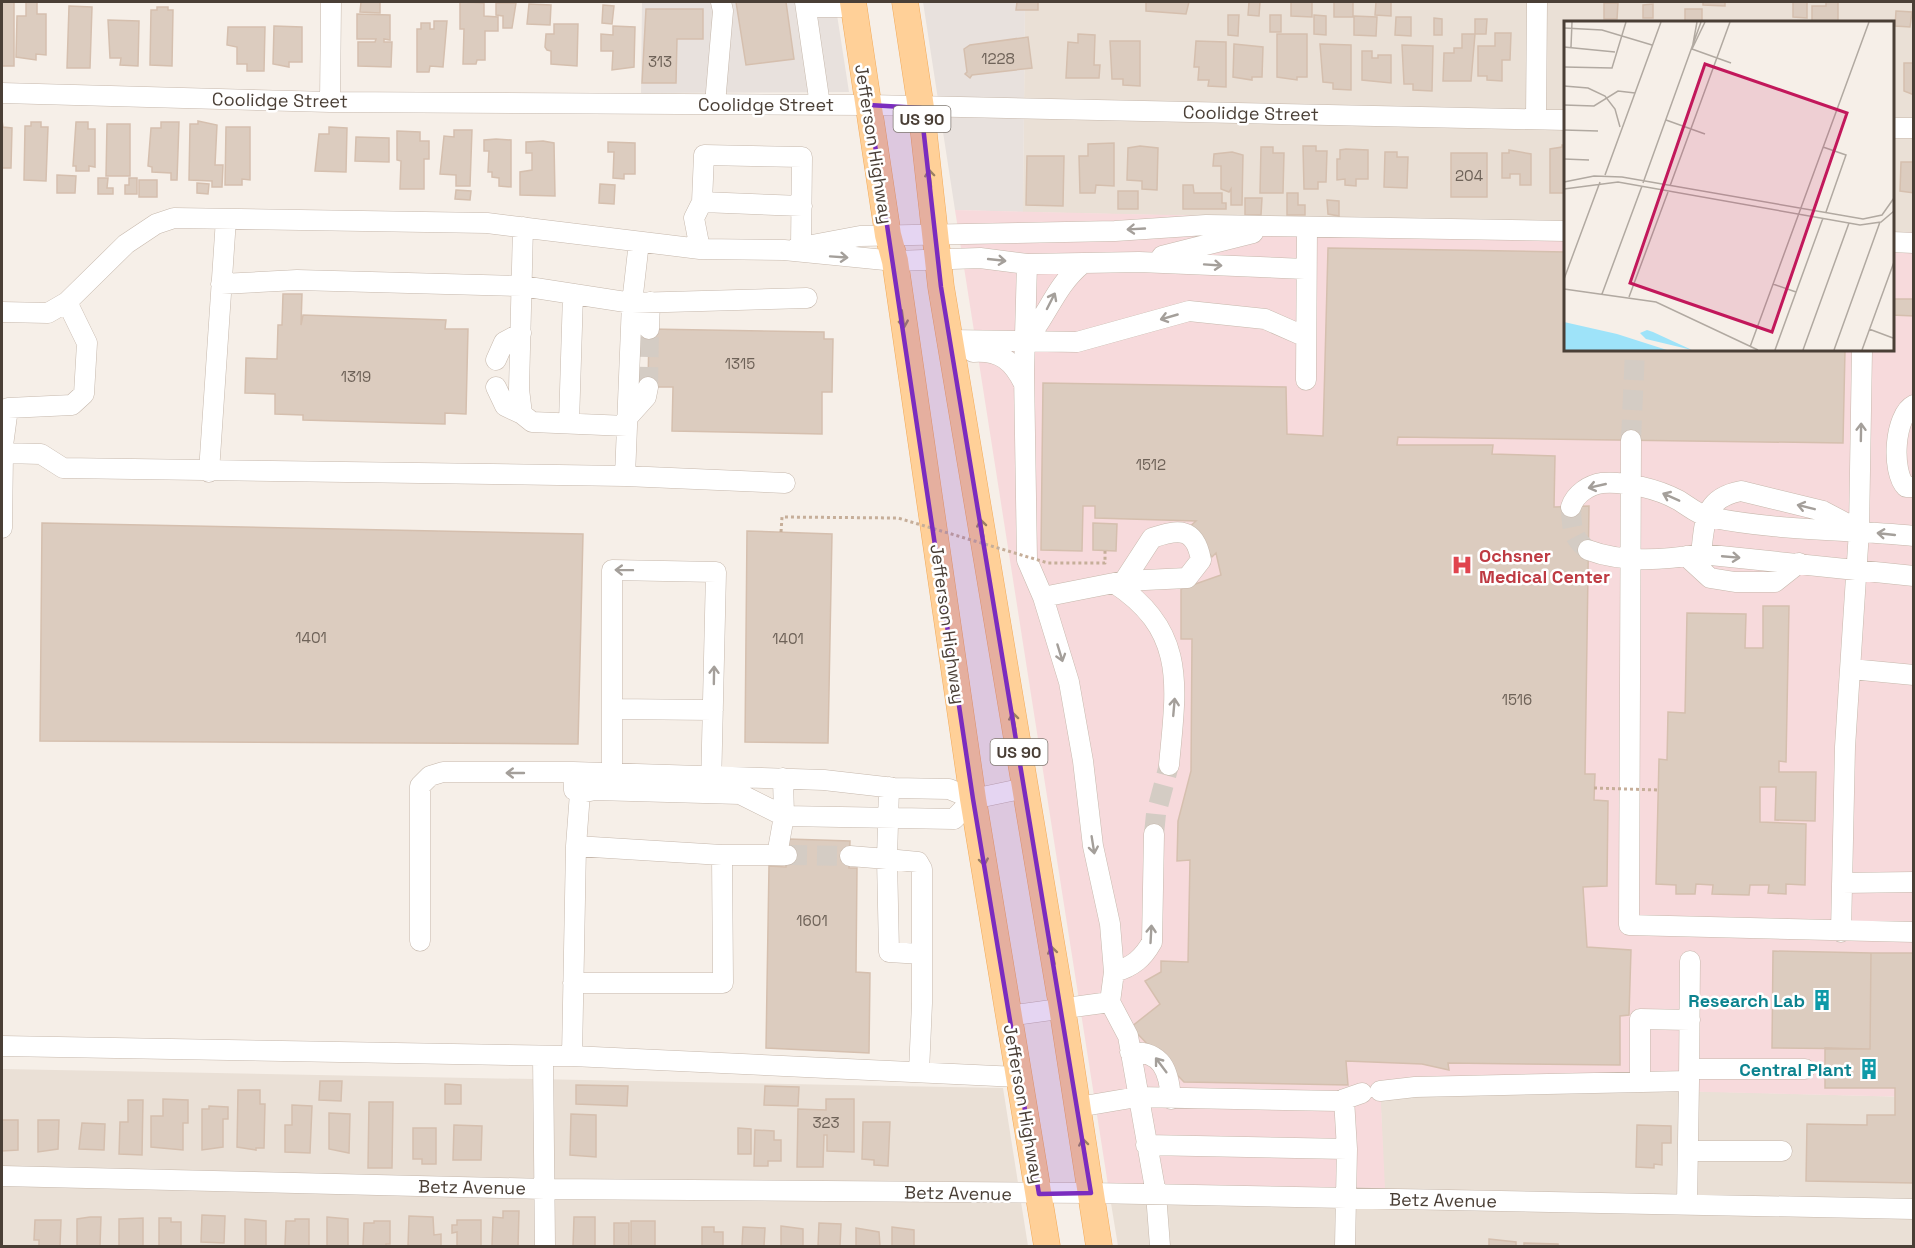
<svg xmlns="http://www.w3.org/2000/svg" width="1915" height="1248" font-family="'Space Grotesk',sans-serif">
	<style>
		.residential { fill: #eae0d6 }
		.industrial { fill: #e8e1dd }
		.medical { fill: #f7dadc }
		.building { fill: #dcccbf; stroke: #d5bfae; stroke-width: 1.5 }
		.lines { fill: none; stroke-linecap: round; stroke-linejoin: round }
		.minor-tunnel { stroke: #d4ccc4; stroke-width: 20; stroke-dasharray: 20 10; stroke-linecap: butt }
		.minor-casing { stroke: #c6b8ac; stroke-width: 21 }
		.major-casing { stroke: #f2aa5a; stroke-width: 27 }
		.minor { stroke: #fff; stroke-width: 20 }
		.major { stroke: #ffd098; stroke-width: 26 }
		.path-bridge { stroke: #c6ae99; stroke-width: 3; stroke-dasharray: 3 3; stroke-linecap: butt }
		.oneway { stroke: #9b8062 }
		.oneway2 { stroke: #a49f9a }
		.marked { fill: #7b2cbf; fill-opacity: 0.2; stroke: #7b2cbf; stroke-width: 4.5; stroke-linejoin: round }
		.labels { text-anchor: middle; dominant-baseline: central; stroke-width: 5; stroke-linejoin: round; paint-order: stroke }
		.number-label { font-size: 15px; fill: #6e6258 }
		.shield { fill: #fff; stroke: #807972; stroke-width: 1.5 }
		.shield-label { font-size: 16px; font-weight: bold; fill: #4a3f36 }
		.street-label { font-size: 18px; fill: #4a3f36; stroke: #fff }
		.health-label { font-size: 18px; font-weight: bold; fill: #be3a42; stroke: #fff; text-anchor: start }
		.culture-label { font-size: 18px; font-weight: bold; fill: #0d838f; stroke: #fff; text-anchor: end }
		.inset-road { fill: none; stroke: #b1a9a1; stroke-width: 1.5 }
		.view { fill: #c2185b; fill-opacity: 0.15; stroke: #c2185b; stroke-width: 3 }
		.inset-edge { fill: none; stroke: #4a3f36; stroke-width: 3 }
	</style>
	<rect width="100%" height="100%" fill="#f6efe8"/>
	<path class="residential" d="M1025 2H1913V232H1893L1892 22H1566L1565 224 1023 212Z
		M2 1069 1003 1088 1028 1246H2Z
		M1380 1083 1913 1097V1246H1118L1108 1185 1384 1188Z"/>
	<path class="industrial" d="M642 2H835L849 92 641 93Z
		M923 2H1025L1023 212 955 210Z"/>
	<path class="medical" d="M955 210 1565 224 1566 350H1892L1893 232H1913V1097L1380 1084 1385 1188 1108 1185Z"/>
	<path class="building" d="M2 2H14V66H2Z
		M26 2H37V14H46V55L36 54V60L16 57 17 16H26Z
		M361 2H380V13L360 12Z
		M460 2 484 3V16L498 17V31H485V60H477L476 64H463L464 29H460Z
		M736 2H786L794 59 746 65Z
		M1017 2H1038V10H1016Z
		M1146 2H1189L1186 14 1146 11Z
		M1249 2H1260L1259 16 1248 15Z
		M1291 2H1312V17L1291 16Z
		M1334 2H1353V17H1334Z
		M1376 2H1391V16L1375 15Z
		M1703 2H1725V6L1703 5Z
		M1793 2H1807V18L1793 17Z
		M1826 2H1838V22H1812V6H1826Z
		M496 3H516L512 28H503V16L496 15Z
		M1604 3H1618L1617 19H1604Z
		M529 4 551 5 550 25 527 24Z
		M1653 4V18H1643V5Z
		M603 5 614 6 612 24 602 23Z
		M69 6 92 7 90 68H67Z
		M157 7H168V10H173L172 66 150 65 151 10H157Z
		M646 9H703V39H677L676 83H642Z
		M1685 9H1702V21H1685Z
		M1896 11 1912 12 1910 27 1895 26Z
		M357 14 390 15V40L384 39V42H392L391 67 358 66V42H375L376 39H357Z
		M1228 15H1239L1238 36 1228 35Z
		M1270 15H1281V32H1270Z
		M1314 15 1326 16V35L1314 34Z
		M1354 16 1377 17 1376 36 1354 35Z
		M1396 17H1411V36L1395 35Z
		M1434 18 1442 19V35H1434Z
		M1475 19H1487L1486 34H1475Z
		M108 20 139 21 138 66 120 65 121 58H110Z
		M434 21H447L443 67 430 66 429 72H417V29H421V23H430V29H434Z
		M554 24H578L577 66 551 64V51L547 50 545 47 546 34H554Z
		M274 26 302 27V62H289V67L273 64Z
		M613 26 635 27 634 67 612 70 613 51H601V34L613 35Z
		M228 27H265L264 71H247V64H237V47L227 45Z
		M1495 33H1511L1510 60H1502V81L1487 80V76H1478V46H1495Z
		M1078 34 1095 35 1094 65H1100L1099 78H1066L1068 42 1078 43Z
		M1277 34H1307V77H1297V80L1277 77Z
		M1462 34H1475L1471 81H1443L1444 53H1454V48H1462Z
		M1028 37 1032 68 972 75 970 78 965 74 967 72 964 49 970 45Z
		M1110 41H1140V86L1123 85V79H1112Z
		M1196 41 1226 42V87L1208 86 1209 80H1198L1199 67H1194Z
		M1234 44 1263 47 1262 77H1252V80L1233 77Z
		M1320 44 1351 45V90L1333 89V83L1323 82Z
		M1402 45 1433 46 1432 91 1413 90V84H1404Z
		M1362 51H1372V58H1378V55H1391V83L1362 80Z
		M1904 63H1913L1914 95 1904 91Z
		M2 120 3 127 12 128 11 168H2Z
		M198 121 217 125 215 165H223L222 187H212V181L189 180 190 124H198Z
		M31 122H41V127H48L46 181 24 180 25 126H31Z
		M76 122H88V129H95V167L89 166V171H76V166H73Z
		M161 122H179L177 180H171V173L152 172V167L148 166 151 128H161Z
		M107 124H130V176H106Z
		M226 127H250V180L242 179V185H225Z
		M329 127 347 128 346 172 315 171 319 134H329Z
		M454 130H472L470 186H456V175L440 174 444 136 454 137Z
		M397 131 420 132V141H429V159H424V189H400L401 161 397 160Z
		M356 137 389 138V162L355 161Z
		M496 139 511 140V187L499 186V178L492 177V172H488L489 151H484V140Z
		M543 141 554 143 555 196 520 195V172L532 170V153H526V142Z
		M608 142 635 143V174H624V179L613 178 614 152H608Z
		M1114 143V186L1096 185 1095 193H1080L1079 156H1088V144Z
		M1562 145H1566V193H1550V149L1562 147Z
		M1140 146 1158 148 1157 190 1142 189V181L1127 180 1128 148Z
		M1303 146H1316V151H1327L1326 182H1318V189H1304Z
		M1261 147H1273V153H1284L1283 193H1260Z
		M1346 149 1368 150V179H1356V186L1345 185V179L1337 180V159H1340V150Z
		M1509 150 1531 154V185H1520V174H1510V178H1502V153H1509Z
		M1232 152 1243 155 1242 205H1231V189L1229 192 1221 189V166H1213L1214 154Z
		M1385 152H1397V157H1408L1407 188 1384 187Z
		M1451 153H1487V197H1451Z
		M1027 156H1064L1063 206 1026 205Z
		M1901 162H1914V193L1900 191Z
		M57 175 76 176 75 193H57Z
		M98 178H108L107 188H113V194H98Z
		M129 178H137V194H125V185H129Z
		M139 180H157V197H139Z
		M197 183 209 184 208 194 197 193Z
		M600 184 615 185 614 204 599 203Z
		M1183 185H1193L1194 193H1222V203H1226V209H1183Z
		M456 190 471 191 470 200 455 199Z
		M1118 191H1138V209H1118Z
		M1287 193H1298V205H1305V215H1287Z
		M1245 198H1262L1261 215H1245Z
		M1327 200 1339 201V216L1328 214Z
		M1328 248 1566 252V350H1845L1843 443 1398 437 1397 445H1493L1492 454 1555 456 1554 507 1589 506 1585 774H1595L1594 800 1608 801 1607 886 1583 887 1587 947 1631 950 1629 1015 1620 1016V1065L1448 1063 1449 1070 1422 1064 1346 1061 1348 1085 1184 1082 1131 1027 1160 1004 1145 981 1161 972V961L1188 962 1190 860 1177 861 1178 821 1191 771 1192 639H1181V589L1221 575 1216 553 1212 557 1188 528 1196 521 1095 518V506H1083L1082 551 1041 550 1043 383 1286 387 1287 434 1323 436Z
		M283 294H302L301 325 303 315 446 320 445 329H468L466 414 445 413V424L303 420V415L275 414V394L245 393 246 358 277 359 278 325H282Z
		M1892 299H1914V316L1892 315Z
		M649 329 824 332V339H833L832 392H822V434L672 431 673 387H648Z
		M42 523 583 534 578 744 40 741Z
		M1093 523 1117 524 1116 551 1093 550Z
		M747 531 832 534 828 743 745 742Z
		M1763 606H1789L1786 762 1779 761V772H1816L1815 821 1775 820 1776 787H1760V822L1806 824 1805 885 1786 884V894L1768 893 1769 885H1750L1749 895 1712 894 1713 885 1696 884 1695 894H1676V885L1656 884 1659 759 1667 760 1668 712 1685 713 1687 613 1746 614 1745 648H1763Z
		M788 839 850 841 849 868H857L856 972 870 973 869 1053 766 1048 769 866 786 867Z
		M1773 951 1871 953 1870 1049 1772 1048Z
		M1871 953H1914V1183L1806 1181 1807 1124 1867 1125V1115H1895V1088H1825V1048L1870 1049Z
		M320 1081H342L341 1101 319 1100Z
		M445 1084 461 1085V1104H445Z
		M576 1085 628 1086 627 1106 576 1104Z
		M765 1086 799 1087 798 1106 764 1105Z
		M238 1090H260V1104H265L264 1148H256V1150L237 1147Z
		M163 1099 188 1100V1123H183V1150L151 1147V1116H163Z
		M826 1099H854V1152L827 1151V1135H824L823 1167H797L798 1109 826 1110Z
		M128 1100H143L142 1155 119 1154 120 1122H128Z
		M369 1102H393L392 1168H368Z
		M292 1105 312 1106 310 1153 285 1152V1125H292Z
		M209 1106 228 1107V1119H223V1147L202 1150V1109H209Z
		M329 1113 350 1114 349 1153 329 1149Z
		M571 1114 596 1115V1157L570 1155Z
		M2 1120H18V1150L2 1151Z
		M38 1120H59L58 1149 38 1152Z
		M863 1122H890L888 1166 874 1165V1160L862 1159Z
		M82 1123 105 1124 104 1150 79 1149Z
		M454 1125 482 1126 481 1160H453Z
		M1637 1125 1671 1126V1143H1662V1165L1654 1164V1168L1636 1167Z
		M413 1128H436V1164H422V1159H413Z
		M738 1128 751 1129V1154H738Z
		M755 1130 774 1131V1140H781V1161H768V1166H754Z
		M503 1211H519L518 1246H492L493 1217 503 1218Z
		M202 1215 225 1216 224 1243 201 1242Z
		M409 1216 433 1217 434 1235 441 1234V1246H408Z
		M90 1217H101L100 1246H77V1219Z
		M327 1217 348 1219V1246H327Z
		M574 1217H595V1246H573Z
		M143 1218V1246H119V1219Z
		M159 1218H171V1222H181V1246H159Z
		M245 1219 266 1221V1246H245Z
		M295 1219H309V1246H285L286 1221H295Z
		M35 1220H61L60 1246H39V1240H34Z
		M457 1220H481V1246H457V1232L452 1233V1225H457Z
		M374 1221H390V1244H386V1246H363L364 1223H374Z
		M631 1221H655V1246H631Z
		M614 1223H629V1246H614Z
		M819 1223 841 1224 840 1246H818Z
		M781 1226 803 1229V1246H781Z
		M702 1227H714V1232H723V1246H702Z
		M743 1227 765 1228 764 1246H742Z
		M892 1227 914 1230V1246H892Z
		M856 1228 879 1232 880 1246H856Z
		M1489 1239 1516 1242V1246H1489Z
		M1524 1243 1558 1244V1246H1524Z"/>
	<g class="lines">
		<path class="minor-tunnel" d="M648 387 649 329
			M1631 440 1635 350
			M1571 507C1572 527 1571 537 1588 550
			M1154 834 1156 814 1169 765
			M787 855 850 856"/>
		<defs>
			<path id="minor" d="M805 2 820 105
				M806 7H854
				M2 93 330 102 869 105 1566 120
				M330 102 331 2
				M715 104 723 11 721 2
				M1536 119 1537 2
				M1892 128H1914
				M523 227 519 389 522 414 532 422 627 426
				M639 242 632 303 807 298
				M1892 242 1914 243
				M801 246 802 157 704 155 702 202 802 206
				M796 248 860 236 1115 231 1206 225 1566 231
				M700 249 694 218 702 202
				M1162 256 1253 233
				M1027 264 1024 372 1027 560 1043 597 1069 682 1083 761 1093 846 1110 924 1114 972 1110 1002
				M2 312 48 313 67 302 126 244 156 224 174 218 487 223 700 249 784 250 895 261 980 258 1027 264 1139 262 1305 269
				M649 329 650 302
				M950 340 1077 342 1189 311 1265 319 1306 337
				M1025 342C1047 317 1055 286 1082 264
				M973 352C1000 350 1013 361 1024 384
				M496 360 504 342 521 333
				M1306 380 1307 227
				M496 387 505 406 522 414
				M1914 405C1894 415 1891 472 1906 487H1914
				M628 417 646 397 648 387
				M569 423 573 294
				M1631 440 1629 925 1914 932
				M2 453 8 408 72 405 84 394 87 343 67 302
				M209 472 226 219
				M625 476 785 483
				M1571 507C1575 494 1589 485 1602 483 1625 481 1658 489 1678 500 1687 505 1698 515 1709 517 1777 531 1845 529 1914 536
				M2 528 3 453 41 454 63 468 625 476 632 303 522 286 297 280 221 284
				M1588 550C1622 563 1666 560 1701 554L1914 576
				M1701 554C1705 522 1703 498 1741 491L1823 511 1857 529
				M1686 556 1710 578 1735 582H1775L1799 563
				M1114 583C1188 631 1176 688 1169 765
				M1043 597 1124 581 1187 578 1201 560C1195 527 1179 529 1152 538L1124 581
				M1851 669 1914 675
				M612 709 713 710
				M573 772 824 780 894 788 949 789 973 799 954 819 784 816 740 794 595 790 580 793 574 790Z
				M612 784V570L716 572 711 788
				M889 787 887 859 918 862 922 869V1003L919 1072
				M580 793 576 846 722 855H787
				M973 799 1025 788
				M777 855 784 816 783 778
				M850 856 887 859 889 952 922 954
				M1842 883 1914 882
				M1841 932 1845 747 1859 531 1862 350
				M420 941V786L430 776 443 772H573
				M1114 972C1133 967 1143 958 1152 942L1154 834
				M573 983H723L722 855
				M1008 1016 1110 1002 1128 1036 1156 1194 1160 1246
				M2 1046 572 1056 1019 1077
				M1130 1052C1162 1051 1169 1070 1171 1099
				M572 1056 576 846
				M543 1057 545 1246
				M1689 1069H1805
				M1640 1082V1019L1690 1020
				M1380 1091 1415 1087 1689 1081 1690 961
				M1344 1099 1347 1149
				M1078 1107 1137 1097 1339 1101 1362 1093
				M1146 1145 1347 1149 1345 1246
				M1688 1151H1782
				M2 1176 545 1189 1091 1193 1914 1209
				M1687 1204 1689 1081"/>
			<path id="major" d="M853 2 888 235 895 261 973 799 1047 1246
				M905 2 921 108 941 287 1062 1007 1099 1246"/>
		</defs>
		<use href="#minor" class="minor-casing"/>
		<use href="#major" class="major-casing"/>
		<use href="#minor" class="minor"/>
		<use href="#major" class="major"/>
		<path class="path-bridge" d="M781 532 782 517 898 518 1048 563H1105V551
			M1594 788 1658 790"/>
	</g>
	<defs><path id="oneway-shaft" d="M-6 0H5M1.5-3L5.5 0L1.5 3" fill="none" stroke-width="1.6" stroke-linecap="round" stroke-linejoin="round" transform="scale(1.5)"/></defs>
	<g class="oneway">
		<use href="#oneway-shaft" transform="translate(930 178) rotate(-97)"/>
		<use href="#oneway-shaft" transform="translate(903 319) rotate(82)"/>
		<use href="#oneway-shaft" transform="translate(982 528) rotate(-99)"/>
		<use href="#oneway-shaft" transform="translate(1014 721) rotate(-99)"/>
		<use href="#oneway-shaft" transform="translate(983 857) rotate(81)"/>
		<use href="#oneway-shaft" transform="translate(1053 955) rotate(-100)"/>
		<use href="#oneway-shaft" transform="translate(1084 1147) rotate(-99)"/>
	</g>
	<g class="oneway2">
		<use href="#oneway-shaft" transform="translate(1136 229) rotate(177)"/>
		<use href="#oneway-shaft" transform="translate(839 257) rotate(4)"/>
		<use href="#oneway-shaft" transform="translate(997 260) rotate(6)"/>
		<use href="#oneway-shaft" transform="translate(1213 265) rotate(4)"/>
		<use href="#oneway-shaft" transform="translate(1051 301) rotate(-63)"/>
		<use href="#oneway-shaft" transform="translate(1169 317) rotate(164)"/>
		<use href="#oneway-shaft" transform="translate(1861 432) rotate(-89)"/>
		<use href="#oneway-shaft" transform="translate(1597 486) rotate(167)"/>
		<use href="#oneway-shaft" transform="translate(1671 497) rotate(-156)"/>
		<use href="#oneway-shaft" transform="translate(1806 507) rotate(-166)"/>
		<use href="#oneway-shaft" transform="translate(1886 534) rotate(-174)"/>
		<use href="#oneway-shaft" transform="translate(1731 557) rotate(5)"/>
		<use href="#oneway-shaft" transform="translate(624 570) rotate(-179)"/>
		<use href="#oneway-shaft" transform="translate(1060 653) rotate(73)"/>
		<use href="#oneway-shaft" transform="translate(714 675) rotate(-89)"/>
		<use href="#oneway-shaft" transform="translate(1174 707) rotate(-85)"/>
		<use href="#oneway-shaft" transform="translate(515 773) rotate(-180)"/>
		<use href="#oneway-shaft" transform="translate(1093 845) rotate(81)"/>
		<use href="#oneway-shaft" transform="translate(1151 934) rotate(-87)"/>
		<use href="#oneway-shaft" transform="translate(1161 1065) rotate(-127)"/>
	</g>
	<path class="marked" d="M869 105 921 108 941 287 1091 1193 1039 1194 973 799Z"/>
	<defs>
		<symbol id="hospital-bare" viewBox="-9 -9 18 18"><path d="M-5-5h3v3.5h4V-5h3V5h-3V1.5h-4V5h-3Z" fill="#e0444e" stroke="#fff" stroke-width="2.5" paint-order="stroke"/></symbol>
		<symbol id="building-bare" viewBox="-9 -9 18 18"><path d="M-4-6H4V6H1V3H-1V6H-4ZM-2.5-4.3h1.7v1.8h-1.7ZM.8-4.3h1.7v1.8H.8ZM-2.5-1h1.7V.8h-1.7ZM.8-1h1.7V.8H.8Z" fill="#0f9aa8" stroke="#fff" stroke-width="2.5" paint-order="stroke"/></symbol>
	</defs>
	<g fill-rule="evenodd">
		<use href="#hospital-bare" x="1447" y="550" width="30" height="30"/>
		<use href="#building-bare" x="1807" y="985" width="30" height="30"/>
		<use href="#building-bare" x="1854" y="1054" width="30" height="30"/>
	</g>
	<g class="labels">
		<g class="number-label">
			<text x="998" y="58">1228</text>
			<text x="660" y="61">313</text>
			<text x="1469" y="175">204</text>
			<text x="740" y="363">1315</text>
			<text x="356" y="376">1319</text>
			<text x="1151" y="464">1512</text>
			<text x="311" y="637">1401</text>
			<text x="788" y="638">1401</text>
			<text x="1517" y="699">1516</text>
			<text x="812" y="920">1601</text>
			<text x="826" y="1122">323</text>
		</g>
		<g class="shield">
			<rect x="893.5" y="106" width="57" height="26" rx="4.5"/>
			<rect x="990.5" y="739" width="57" height="26" rx="4.5"/>
		</g>
		<g class="shield-label">
			<text x="922" y="119">US 90</text>
			<text x="1019" y="752">US 90</text>
		</g>
		<g class="street-label">
			<text transform="translate(280 100) rotate(1)">Coolidge Street</text>
			<text x="766" y="104">Coolidge Street</text>
			<text transform="translate(1251 113) rotate(1)">Coolidge Street</text>
			<text transform="translate(874 144) rotate(81)">Jefferson Highway</text>
			<text transform="translate(948 624) rotate(82)">Jefferson Highway</text>
			<text transform="translate(1024 1104) rotate(80)">Jefferson Highway</text>
			<text transform="translate(472 1187) rotate(1)">Betz Avenue</text>
			<text transform="translate(958 1193) rotate(1)">Betz Avenue</text>
			<text transform="translate(1443 1200) rotate(1)">Betz Avenue</text>
		</g>
		<g class="health-label">
			<text x="1479" y="555">Ochsner<tspan x="1479" dy="21">Medical Center</tspan></text>
		</g>
		<g class="culture-label">
			<text x="1805" y="1000">Research Lab</text>
			<text x="1852" y="1069">Central Plant</text>
		</g>
	</g>
	<g transform="translate(1564 21)">
		<rect width="330" height="330" fill="#f6efe8"/>
		<path d="M0 301 53 313 103 329H0ZM83 309 89 311 128 329 82 318 76 312Z" fill="#9ee3f9"/>
		<path class="inset-road" d="M133 1 128 28 141 1M0 7 38 9 88 24M0 26 51 31M7 26 8 1M128 28 167 42M0 46 48 47 62 1M0 65 24 67 41 75 51 88 56 106M0 84 30 85 54 70 71 72M102 99 141 113M0 109 34 110M259 126 282 134 262 191M0 138 25 139M41 154 97 1M0 161 30 155 58 156 299 198 318 194 330 177M79 162 137 1M106 165 166 1M0 168 54 161 296 204 317 201 330 190M0 258 36 161M209 263 232 271M0 268 92 281 194 329M38 273 78 165M65 276 104 171M305 308 329 317M186 326 305 1M211 329 259 197M239 329 285 202M270 329 316 201M298 329 330 241"/>
		<path class="view" d="M141 43 283 92 208 311 66 262Z"/>
		<rect width="330" height="330" class="inset-edge"/>
	</g>
	<rect width="1915" height="1248" fill="none" stroke="#4a3f36" stroke-width="6"/>
</svg>
